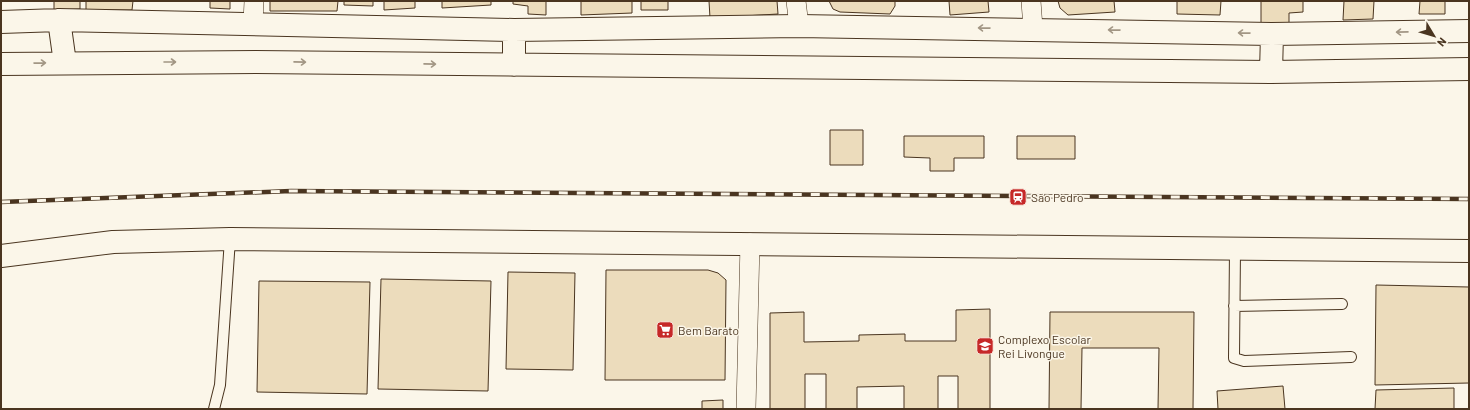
<svg xmlns="http://www.w3.org/2000/svg" width="1470" height="410" font-family="Barlow,sans-serif">
	<style>
		.building { fill: #ecdcbc; stroke: #4a3520 }
		.lines { fill: none; stroke-linecap: round; stroke-linejoin: round }
		.lane-casing { stroke: #4a3520; stroke-width: 12 }
		.street-casing { stroke: #4a3520; stroke-width: 20 }
		.primary-casing { stroke: #4a3520; stroke-width: 24 }
		.lane { stroke: #fbf6e9; stroke-width: 10 }
		.street { stroke: #fbf6e9; stroke-width: 19 }
		.primary { stroke: #fbf6e9; stroke-width: 22 }
		.rail-casing { stroke: #4a3520; stroke-width: 4.5 }
		.rail { stroke: #fbf6e9; stroke-width: 3; stroke-dasharray: 9; stroke-linecap: butt }
		.oneway { stroke: #a29684 }
		.labels { text-anchor: middle; dominant-baseline: central; stroke-width: 3; stroke-linejoin: round; paint-order: stroke }
		.poi-label { font-size: 12px; fill: #4a3520; stroke: #fbf6e9; text-anchor: start }
	</style>
	<rect width="100%" height="100%" fill="#fbf6e9"/>
	<path class="building" d="M54 1H80V9L54 10Z
		M86 1H133L132 10H86Z
		M210 1H230V9L210 8Z
		M270 1H338L337 11H270Z
		M344 1H373V6L344 5Z
		M384 1H415V8L384 10Z
		M442 1H491V5L442 8Z
		M513 1H546V15L528 14V6L513 4Z
		M581 1H632V13L581 15Z
		M641 1H668V10H641Z
		M709 1H777L778 14 710 18Z
		M829 1H895V6L890 14 840 12 833 9Z
		M949 1H988L989 12 950 15Z
		M1058 1H1114L1115 12 1068 15 1060 8Z
		M1177 1H1221L1220 15 1177 14Z
		M1261 1H1303V12L1289 13V23L1261 24Z
		M1344 1H1374L1373 19 1343 20Z
		M1420 1H1445V14H1419Z
		M830 130H863V165H830Z
		M904 136H984V158H954V171H930V158L904 157Z
		M1017 136H1075V159H1017Z
		M606 270H708L718 273 726 280 725 380H605Z
		M508 272 575 273 573 370 506 369Z
		M381 279 491 281 488 391 378 389Z
		M259 281 370 282 367 394 257 392Z
		M1376 285 1469 287V383L1375 385Z
		M990 309V409H958V376H938V409H904V386L857 387V409H826V374H805V409H770V313L804 312V342L859 341V335L905 334V341H956V310Z
		M1050 312H1194L1193 409H1158L1159 348H1082L1081 409H1049Z
		M1283 386 1285 409H1218L1217 391Z
		M1454 388V409H1375L1376 390Z
		M723 400V409H702V401Z"/>
	<g class="lines">
		<defs>
			<path id="lane" d="M1235 249 1234 358 1244 361 1351 357
				M1234 306 1342 304
				M214 409 220 385 230 239"/>
			<path id="street" d="M796 1 799 26
				M1031 1 1033 28
				M253 23 254 1
				M746 409 750 243"/>
			<path id="primary" d="M59 20 65 63
				M1 22 59 20 514 30 799 26 1272 34 1469 31
				M1 64 256 62 1271 72 1469 69
				M514 65V30
				M1271 72 1272 34
				M1 256 113 242 230 239 1469 251"/>
		</defs>
		<use href="#lane" class="lane-casing"/>
		<use href="#street" class="street-casing"/>
		<use href="#primary" class="primary-casing"/>
		<use href="#lane" class="lane"/>
		<use href="#street" class="street"/>
		<use href="#primary" class="primary"/>
		<defs>
			<path id="rail" d="M1 202 291 191 1469 199"/>
		</defs>
		<use href="#rail" class="rail-casing"/>
		<use href="#rail" class="rail"/>
	</g>
	<defs><path id="oneway-shaft" d="M-6 0H5M1.5-3L5.5 0L1.5 3" fill="none" stroke-width="1.6" stroke-linecap="round" stroke-linejoin="round"/></defs>
	<g class="oneway">
		<use href="#oneway-shaft" transform="translate(984 28) rotate(-179)"/>
		<use href="#oneway-shaft" transform="translate(1114 30) rotate(-179)"/>
		<use href="#oneway-shaft" transform="translate(1402 32) rotate(179)"/>
		<use href="#oneway-shaft" transform="translate(1244 33) rotate(-179)"/>
		<use href="#oneway-shaft" transform="translate(170 62)"/>
		<use href="#oneway-shaft" transform="translate(300 62) rotate(1)"/>
		<use href="#oneway-shaft" transform="translate(40 63) rotate(-1)"/>
		<use href="#oneway-shaft" transform="translate(430 64) rotate(1)"/>
	</g>
	<defs>
		<symbol id="station-square" viewBox="-11 -11 22 22"><rect x="-9" y="-9" width="18" height="18" rx="4" fill="#c62828" stroke="#fbf6e9"/><path d="M-3-6H3Q5-6 5-4V2Q5 4 3 4L4.5 6H3L1.5 4h-3L-3 6H-4.5L-3 4Q-5 4-5 2V-4Q-5-6-3-6ZM-3.5-4v3h7v-3ZM-3.5 1v1.5H-2V1ZM2 1v1.5H3.5V1Z" fill="#fff"/></symbol>
		<symbol id="supermarket-square" viewBox="-11 -11 22 22"><rect x="-9" y="-9" width="18" height="18" rx="4" fill="#c62828" stroke="#fbf6e9"/><path d="M-6-5.5h2.5l.6 2H6L4.5 2H-2.5L-4.4-4H-6ZM-1.5 3.2a1.3 1.3 0 1 0 .1 0ZM3 3.2a1.3 1.3 0 1 0 .1 0Z" fill="#fff"/></symbol>
		<symbol id="school-square" viewBox="-11 -11 22 22"><rect x="-9" y="-9" width="18" height="18" rx="4" fill="#c62828" stroke="#fbf6e9"/><path d="M0-5L7-2L0 1L-7-2ZM-4 1L0 2.5L4 1V4Q0 6-4 4Z" fill="#fff"/></symbol>
	</defs>
	<g fill-rule="evenodd">
		<use href="#station-square" x="1008" y="187" width="20" height="20"/>
		<use href="#supermarket-square" x="655" y="320" width="20" height="20"/>
		<use href="#school-square" x="975" y="336" width="20" height="20"/>
	</g>
	<g class="labels">
		<g class="poi-label">
			<text x="1031" y="197">São Pedro</text>
			<text x="678" y="330">Bem Barato</text>
			<text x="998" y="339">Complexo Escolar<tspan x="998" dy="14">Rei Livongue</tspan></text>
		</g>
	</g>
	<rect width="1470" height="410" fill="none" stroke="#4a3520" stroke-width="4"/>
	<g transform="translate(1434 36) rotate(128)" stroke="#fbf6e9" stroke-width="3" paint-order="stroke">
	<path d="M0-3L7 15L0 10L-7 15Z" fill="#4a3520"/>
	<text y="-6" font-size="11" font-weight="bold" text-anchor="middle" fill="#4a3520">N</text>
	</g>
</svg>
